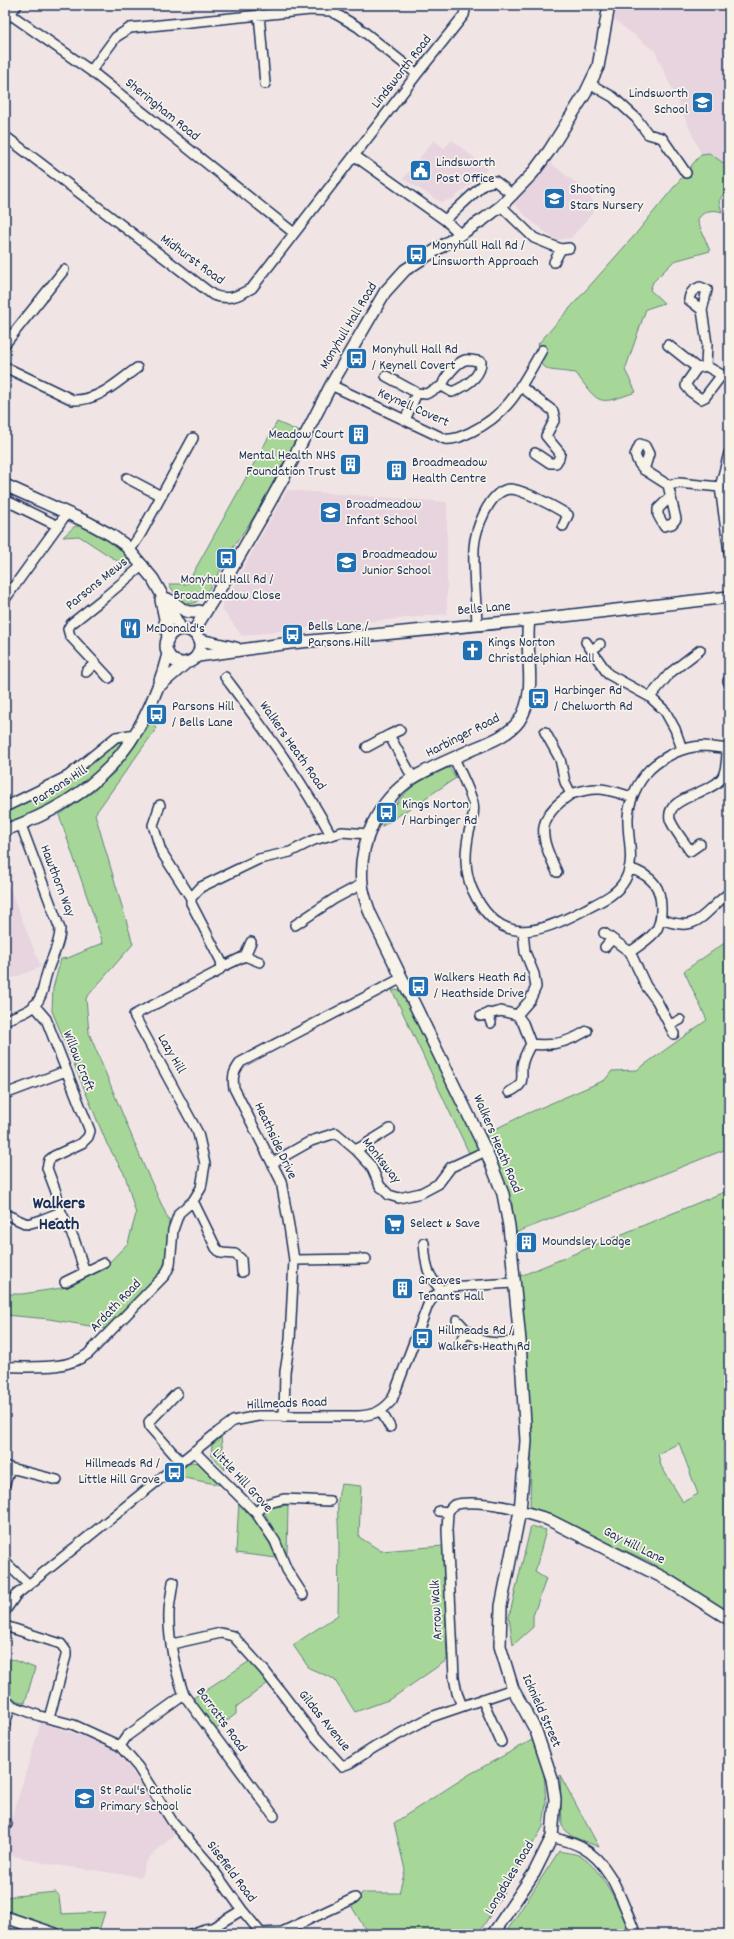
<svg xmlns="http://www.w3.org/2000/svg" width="734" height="1939" font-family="Dekko,sans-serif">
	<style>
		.built { fill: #e7d4df }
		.green { fill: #a7d798; stroke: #61837b; fill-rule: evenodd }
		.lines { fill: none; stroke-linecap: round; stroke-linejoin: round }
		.minor-casing { stroke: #1b2f5e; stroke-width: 12 }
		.tertiary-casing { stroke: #1b2f5e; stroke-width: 14 }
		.minor { stroke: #f7f3e8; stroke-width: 9 }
		.tertiary { stroke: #f7f3e8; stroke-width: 11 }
		.labels { text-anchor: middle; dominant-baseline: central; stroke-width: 3.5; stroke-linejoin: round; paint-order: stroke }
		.street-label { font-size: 14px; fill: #1b2f5e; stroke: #f7f3e8 }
		.poi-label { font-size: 14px; fill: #1b2f5e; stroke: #f7f3e8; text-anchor: start }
		.district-label { font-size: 18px; font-weight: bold; fill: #1b2f5e; stroke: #f7f3e8 }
	</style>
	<rect width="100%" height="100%" fill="#f0e5e4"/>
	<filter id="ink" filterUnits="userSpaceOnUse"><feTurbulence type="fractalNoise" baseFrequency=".025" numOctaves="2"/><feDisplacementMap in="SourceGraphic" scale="8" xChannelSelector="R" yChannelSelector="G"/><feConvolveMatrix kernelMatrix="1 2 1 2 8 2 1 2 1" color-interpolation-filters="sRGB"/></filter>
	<g filter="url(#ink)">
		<path class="built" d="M616 5H729V167L709 153 701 154 655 51 613 19Z
			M434 140 444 148 452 140 488 169 453 199 441 202 403 179Z
			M548 161 589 193 596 209 571 238 556 240 531 221 514 204Z
			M287 490 447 502V614L286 630 242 636 221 608Z
			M5 876 41 967 5 981Z
			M41 1722 96 1741 115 1751 131 1770 175 1834 150 1857 146 1862 141 1877 49 1864 5 1854V1841Z"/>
		<path class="green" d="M709 153 729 167V185L719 201 722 212C713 209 704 210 698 219V222L710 251 674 261 653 282 650 290 664 303 646 309 625 370 636 392C598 405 600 406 576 373L550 370 538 363 544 350 538 344 634 236 701 154Z
			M277 422 300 432C285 459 272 487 256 513 249 525 241 535 234 546 225 559 207 603 190 604 181 604 173 591 169 584H187Z
			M75 526C97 526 118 545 131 562L128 568 79 536 63 537Z
			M152 721 156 729 95 814 133 944 86 998 89 1033 144 1166 169 1221 168 1247 162 1273 107 1329 49 1319 5 1315V1294H22L68 1287 102 1270 128 1243 136 1214 125 1175 107 1144 52 1011 53 988 61 959 68 958 103 943 59 815 90 794 115 772Z
			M126 740 109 766 57 805 5 826V810L114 744Z
			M447 768H450L456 778 381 827C400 795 412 782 447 768Z
			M729 940V1148L515 1233 512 1204 485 1134 526 1114 605 1080 612 1071 637 1070 707 1020 684 971Z
			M392 990 404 991 481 1150 470 1155Z
			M729 1190V1612L648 1561 530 1507 532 1434 518 1277ZM679 1443 698 1494 683 1502 661 1466 658 1454Z
			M221 1437 225 1470 211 1455 212 1445Z
			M191 1462 201 1463 221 1485 174 1476Z
			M341 1484 361 1486 359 1537 381 1551 443 1546 447 1660 391 1699 355 1712 334 1679 309 1668 293 1645 338 1615C338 1593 339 1570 339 1548 339 1526 335 1505 341 1484Z
			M239 1501C255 1519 267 1537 277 1558L236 1553Z
			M288 1505 287 1555 263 1510 267 1508Z
			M531 1526 546 1530 535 1572 546 1579 533 1616V1627L513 1645 509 1617Z
			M5 1657 35 1668 25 1703 12 1699 10 1697C14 1680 5 1673 5 1657Z
			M250 1661 268 1683 236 1707V1714L215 1730 193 1698Z
			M534 1739 544 1774 546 1803 543 1827 484 1925 477 1934H368L352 1907 362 1893H399L405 1870 394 1823 470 1774Z
			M560 1775 599 1847 571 1836 562 1826Z
			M559 1851C566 1853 575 1853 580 1856 604 1870 620 1910 632 1934H505Z
			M56 1892 59 1896 61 1914 105 1912 98 1934H69L51 1926 5 1911V1897Z
			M5 1921 43 1934H11L5 1932Z"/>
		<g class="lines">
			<defs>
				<path id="minor" d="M10 14 91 71 294 233
					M259 14 265 84
					M5 20 17 5
					M91 71 116 37 130 28 311 10 331 11 358 27 417 74
					M590 84 613 97 636 118 648 134 662 138 686 173
					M5 136 213 295C228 301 238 296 252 288L417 74 464 15 466 5
					M355 156 445 220 460 234
					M501 206 534 238 561 249
					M445 220 484 184 495 181 513 195
					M554 262 561 249 569 248
					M702 310 707 290 700 287C693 290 690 292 689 300L702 310 707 344 706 366
					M5 344 64 270
					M668 345 697 368 706 366 729 379
					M5 367 73 400C99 401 117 382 137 368
					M697 368 687 382 686 386 691 392 701 399 705 397 721 376
					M386 376 417 393
					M331 385 445 439C455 440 462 436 471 432 510 413 521 386 542 350
					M520 386 553 411 555 419 546 436 560 453 559 458 556 463H550L535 453
					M405 420 417 393 426 394 442 386 452 392C464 387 481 378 481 362 476 361 471 359 465 360 456 363 445 377 442 386
					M729 453 720 487 729 552
					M644 470 649 454 645 446 640 444 635 455C638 463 640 466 646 471L668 485
					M127 478 161 496
					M671 496 658 509V515L664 526 672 524 676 519 668 485 679 483 720 487
					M5 500 58 526
					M130 550 140 535 193 438
					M5 599 67 513
					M477 624C476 599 473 573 474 548 475 531 489 490 510 489 522 489 557 508 568 515L563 526
					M586 642 608 674 650 697 665 711 675 729 682 749
					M592 650 600 644
					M86 672 95 663
					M225 677C263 728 301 778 331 835
					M109 678 70 636 68 629 71 624 105 597 143 565
					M728 681 729 680
					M650 697 670 673 700 650
					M545 732 560 759 565 782 571 794C598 785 606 789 632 797
					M389 735 400 730
					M367 747 389 735 413 778
					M454 758C460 772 469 788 473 803 475 812 472 823 469 832 465 852 464 870 472 889 498 947 537 935 584 910 599 902 617 895 625 880 636 860 627 839 628 817 629 800 638 781 650 769 664 756 683 747 702 746 711 746 720 749 729 748
					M5 807 68 776 116 737 136 734
					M700 844 690 851C685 843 672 827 670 819 665 796 714 794 723 776 727 767 727 758 727 748
					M629 868C653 876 662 887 661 912 661 918 659 927 655 932 648 940 639 946 630 952L646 986 657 1001 674 1034
					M557 872C540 836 534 819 571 794
					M191 898 201 887 259 859 290 852 314 840 342 832 368 834
					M661 919C699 934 701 914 729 893
					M295 925 334 899 362 884
					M523 932 525 952 534 974 536 987 530 1000 517 1015 523 1023 531 1044C552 1047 569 1042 587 1031
					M604 933 630 952
					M251 942 245 956 260 962
					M605 947 612 939
					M222 967 245 956
					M34 1005 46 1019 90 1131 88 1137 82 1143 54 1156 49 1160 47 1168 56 1192 61 1212 74 1239 85 1272
					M488 1013 491 1023
					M481 1016 501 1011 517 1015
					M5 1020C15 1016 28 1013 35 1005 44 995 43 984 47 973 51 958 60 945 60 929L21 825
					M670 1025 680 1020
					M509 1092C526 1084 521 1080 522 1066 523 1058 527 1051 531 1044
					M5 1094 66 1071
					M356 1150 390 1129
					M272 1163 311 1141 336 1133 356 1150 371 1166 380 1186 389 1195 399 1198 421 1193 438 1184 451 1167 486 1151
					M193 1201 216 1248 221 1253 235 1254 241 1259 242 1272
					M5 1214 27 1224 38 1221 61 1212
					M424 1243C426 1266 426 1273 441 1290
					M294 1260 366 1259
					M65 1282 104 1263
					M457 1320C479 1346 487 1344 520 1341
					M459 1344 467 1332
					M5 1367C33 1366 65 1371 88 1354L165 1275 170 1265 173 1230 179 1213 193 1201 201 1188 205 1164 198 1133 134 1015 217 972 222 967 221 961 191 903V898L161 851 153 825 160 805
					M177 1393 149 1422 150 1427 181 1462
					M381 1411 390 1427
					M284 1417 285 1372 290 1340 294 1260 289 1226 281 1181 234 1088C232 1076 234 1071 241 1062L402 978
					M194 1451 256 1513 275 1541 287 1570 303 1595
					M5 1466 10 1468 5 1484
					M10 1468 57 1480
					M439 1511 448 1512C450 1509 451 1507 454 1505 468 1500 506 1505 520 1511
					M448 1512 447 1530 454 1677 457 1693 462 1706
					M256 1513 265 1504 284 1499 330 1501
					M5 1562 28 1584
					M173 1582C172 1592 169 1603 169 1613 168 1640 175 1669 184 1695L274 1816
					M5 1611 16 1595 218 1432 233 1421 258 1416H358C373 1415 382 1412 392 1400L428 1305 434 1296 449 1287 513 1283
					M5 1626 61 1644 66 1651V1656L49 1718
					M172 1644 221 1633 233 1636 264 1670 314 1735 342 1766 350 1763 375 1747 431 1717 513 1689
					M482 1699 501 1742
					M5 1703 40 1716 74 1725 120 1746 127 1736 184 1695
					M5 1724 11 1704
					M120 1746 138 1767 172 1821 210 1865 242 1910 261 1933 282 1932 355 1898
					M5 1823 7 1824
					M552 1837C561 1840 572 1842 581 1847 613 1864 622 1903 636 1934
					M191 1934 205 1929
					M205 1934V1929L212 1928 242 1910"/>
				<path id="tertiary" d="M5 485 89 523 111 535 125 545 153 579 181 629
					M165 598C179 602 181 616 199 611
					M161 600 167 628 168 639
					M166 646a17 17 0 1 1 34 0a17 17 0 1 1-34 0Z
					M197 635V626L201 619 230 572 260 520 286 473 331 385 385 292 405 270 484 219 501 206 532 174 549 151 585 94 598 67 609 5
					M200 640 236 648
					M198 656 290 643 529 620 729 597
					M158 687 186 663
					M5 830C95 799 144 747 168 654
					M520 1511 547 1519 664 1578 729 1619
					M5 1917 55 1934
					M493 1934 534 1873 552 1837 555 1799 552 1779 536 1731 513 1689 500 1646 501 1606 520 1511 526 1441 520 1341 509 1226 503 1194 486 1151 370 913C367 904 363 894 362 884 358 843 378 800 413 778 431 767 452 759 471 750 487 743 508 736 519 721 539 691 524 653 529 620"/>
			</defs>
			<use href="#minor" class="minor-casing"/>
			<use href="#tertiary" class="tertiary-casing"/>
			<use href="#minor" class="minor"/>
			<use href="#tertiary" class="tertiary"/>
		</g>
	</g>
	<defs>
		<symbol id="school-square" viewBox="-11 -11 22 22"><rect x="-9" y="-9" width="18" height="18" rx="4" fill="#1f6fb2" stroke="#f7f3e8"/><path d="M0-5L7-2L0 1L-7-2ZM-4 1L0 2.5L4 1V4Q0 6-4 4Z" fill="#fff"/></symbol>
		<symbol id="civic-square" viewBox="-11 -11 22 22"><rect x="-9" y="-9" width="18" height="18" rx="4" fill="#1f6fb2" stroke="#f7f3e8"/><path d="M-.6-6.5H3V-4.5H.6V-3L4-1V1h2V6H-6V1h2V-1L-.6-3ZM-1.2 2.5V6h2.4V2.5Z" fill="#fff"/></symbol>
		<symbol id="bus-square" viewBox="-11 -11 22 22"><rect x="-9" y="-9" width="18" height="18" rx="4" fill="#1f6fb2" stroke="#f7f3e8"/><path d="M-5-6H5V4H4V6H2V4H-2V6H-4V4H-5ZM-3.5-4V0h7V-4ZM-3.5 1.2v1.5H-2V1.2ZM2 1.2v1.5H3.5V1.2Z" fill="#fff"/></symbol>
		<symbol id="building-square" viewBox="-11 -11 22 22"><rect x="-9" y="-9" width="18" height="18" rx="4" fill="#1f6fb2" stroke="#f7f3e8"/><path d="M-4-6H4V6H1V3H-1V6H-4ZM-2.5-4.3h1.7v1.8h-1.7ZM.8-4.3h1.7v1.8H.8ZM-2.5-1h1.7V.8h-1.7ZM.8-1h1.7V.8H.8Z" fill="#fff"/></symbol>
		<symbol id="restaurant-square" viewBox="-11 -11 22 22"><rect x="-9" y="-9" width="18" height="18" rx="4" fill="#1f6fb2" stroke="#f7f3e8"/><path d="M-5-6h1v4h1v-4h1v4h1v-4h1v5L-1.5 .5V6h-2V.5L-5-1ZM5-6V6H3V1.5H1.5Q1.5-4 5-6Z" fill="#fff"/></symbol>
		<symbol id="church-square" viewBox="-11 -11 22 22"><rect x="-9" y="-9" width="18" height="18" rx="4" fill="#1f6fb2" stroke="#f7f3e8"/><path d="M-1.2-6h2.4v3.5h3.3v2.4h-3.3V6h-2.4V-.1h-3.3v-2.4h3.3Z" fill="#fff"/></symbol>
		<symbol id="supermarket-square" viewBox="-11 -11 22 22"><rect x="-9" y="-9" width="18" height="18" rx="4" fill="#1f6fb2" stroke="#f7f3e8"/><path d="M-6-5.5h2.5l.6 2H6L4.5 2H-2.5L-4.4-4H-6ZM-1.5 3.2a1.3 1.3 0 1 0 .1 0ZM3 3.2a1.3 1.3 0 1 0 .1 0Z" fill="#fff"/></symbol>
	</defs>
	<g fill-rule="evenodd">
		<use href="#school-square" x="690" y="90" width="25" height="25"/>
		<use href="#civic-square" x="408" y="158" width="25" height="25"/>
		<use href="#school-square" x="542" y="186" width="25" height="25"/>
		<use href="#bus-square" x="404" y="242" width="25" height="25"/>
		<use href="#bus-square" x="344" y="346" width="25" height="25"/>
		<use href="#building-square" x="346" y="422" width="25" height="25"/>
		<use href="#building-square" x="338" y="452" width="25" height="25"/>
		<use href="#building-square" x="384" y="458" width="25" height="25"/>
		<use href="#school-square" x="318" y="500" width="25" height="25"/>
		<use href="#bus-square" x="214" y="546" width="25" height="25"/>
		<use href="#school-square" x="334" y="550" width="25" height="25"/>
		<use href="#restaurant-square" x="118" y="616" width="25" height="25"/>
		<use href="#bus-square" x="280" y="622" width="25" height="25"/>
		<use href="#church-square" x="460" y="638" width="25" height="25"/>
		<use href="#bus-square" x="526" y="686" width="25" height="25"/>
		<use href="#bus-square" x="144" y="702" width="25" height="25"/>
		<use href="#bus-square" x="374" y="800" width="25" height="25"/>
		<use href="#bus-square" x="406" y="974" width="25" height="25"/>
		<use href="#supermarket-square" x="382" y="1212" width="25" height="25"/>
		<use href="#building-square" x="514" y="1230" width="25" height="25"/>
		<use href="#building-square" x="390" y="1276" width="25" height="25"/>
		<use href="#bus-square" x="410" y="1326" width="25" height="25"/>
		<use href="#bus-square" x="162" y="1460" width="25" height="25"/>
		<use href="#school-square" x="72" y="1786" width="25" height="25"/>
	</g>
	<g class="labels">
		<g class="street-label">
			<text transform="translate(402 72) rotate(-52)">Lindsworth Road</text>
			<text transform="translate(162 110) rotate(39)">Sheringham Road</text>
			<text transform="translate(192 260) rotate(36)">Midhurst Road</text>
			<text transform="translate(349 326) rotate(-59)">Monyhull Hall Road</text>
			<text transform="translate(413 408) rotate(24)">Keynell Covert</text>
			<text transform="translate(97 584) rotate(-39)">Parsons Mews</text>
			<text transform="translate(484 609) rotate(-5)">Bells Lane</text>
			<text transform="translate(463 736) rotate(-27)">Harbinger Road</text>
			<text transform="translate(292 746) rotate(55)">Walkers Heath Road</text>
			<text transform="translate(60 786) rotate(-33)">Parsons Hill</text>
			<text transform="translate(57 881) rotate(69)">Hawthorn Way</text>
			<text transform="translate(171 1054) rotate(60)">Lazy Hill</text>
			<text transform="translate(78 1061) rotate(68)">Willow Croft</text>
			<text transform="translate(275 1141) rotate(65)">Heathside Drive</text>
			<text transform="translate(497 1144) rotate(67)">Walkers Heath Road</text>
			<text transform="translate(381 1161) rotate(52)">Monksway</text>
			<text transform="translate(116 1306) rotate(-46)">Ardath Road</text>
			<text transform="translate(287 1404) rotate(-2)">Hillmeads Road</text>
			<text transform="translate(242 1481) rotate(47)">Little Hill Grove</text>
			<text transform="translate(634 1546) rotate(27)">Gay Hill Lane</text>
			<text transform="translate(437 1610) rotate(-93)">Arrow Walk</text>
			<text transform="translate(541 1711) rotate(66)">Icknield Street</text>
			<text transform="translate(221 1720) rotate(54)">Barratts Road</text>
			<text transform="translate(324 1721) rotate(51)">Gildas Avenue</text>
			<text transform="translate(231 1872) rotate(53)">Sisefield Road</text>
			<text transform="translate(510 1878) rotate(-59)">Longdales Road</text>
		</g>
		<g class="poi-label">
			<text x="688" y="94" text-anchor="end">Lindsworth<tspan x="688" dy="16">School</tspan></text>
			<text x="436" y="163">Lindsworth<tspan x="436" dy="16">Post Office</tspan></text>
			<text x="570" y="190">Shooting<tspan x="570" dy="16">Stars Nursery</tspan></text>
			<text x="432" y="246">Monyhull Hall Rd /<tspan x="432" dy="16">Linsworth Approach</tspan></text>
			<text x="372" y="350">Monyhull Hall Rd<tspan x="372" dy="16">/ Keynell Covert</tspan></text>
			<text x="344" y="435" text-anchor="end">Meadow Court</text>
			<text x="336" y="456" text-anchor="end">Mental Health NHS<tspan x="336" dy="16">Foundation Trust</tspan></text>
			<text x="412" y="463">Broadmeadow<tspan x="412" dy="16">Health Centre</tspan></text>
			<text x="346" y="505">Broadmeadow<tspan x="346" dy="16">Infant School</tspan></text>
			<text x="362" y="555">Broadmeadow<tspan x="362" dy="16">Junior School</tspan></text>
			<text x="227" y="580" text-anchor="middle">Monyhull Hall Rd /<tspan x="227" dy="16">Broadmeadow Close</tspan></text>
			<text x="308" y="627">Bells Lane /<tspan x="308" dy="16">Parsons Hill</tspan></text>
			<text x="146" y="629">McDonald's</text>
			<text x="488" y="643">Kings Norton<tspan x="488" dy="16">Christadelphian Hall</tspan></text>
			<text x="554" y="691">Harbinger Rd<tspan x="554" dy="16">/ Chelworth Rd</tspan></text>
			<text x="172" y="707">Parsons Hill<tspan x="172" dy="16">/ Bells Lane</tspan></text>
			<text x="402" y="805">Kings Norton<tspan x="402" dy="16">/ Harbinger Rd</tspan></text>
			<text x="434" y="978">Walkers Heath Rd<tspan x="434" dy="16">/ Heathside Drive</tspan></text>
			<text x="410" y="1224">Select &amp; Save</text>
			<text x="542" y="1242">Moundsley Lodge</text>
			<text x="418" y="1281">Greaves<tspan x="418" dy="16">Tenants Hall</tspan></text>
			<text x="438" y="1331">Hillmeads Rd /<tspan x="438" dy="16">Walkers Heath Rd</tspan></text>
			<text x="160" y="1464" text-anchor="end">Hillmeads Rd /<tspan x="160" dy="16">Little Hill Grove</tspan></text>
			<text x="100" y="1791">St Paul's Catholic<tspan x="100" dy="16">Primary School</tspan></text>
		</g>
		<g class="district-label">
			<text x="59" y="1204">Walkers<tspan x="59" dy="21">Heath</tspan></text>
		</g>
	</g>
	<rect width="734" height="1939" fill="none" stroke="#f7f3e8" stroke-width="20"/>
	<rect x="10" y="10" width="714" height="1919" fill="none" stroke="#1b2f5e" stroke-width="1.5" filter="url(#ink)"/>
</svg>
